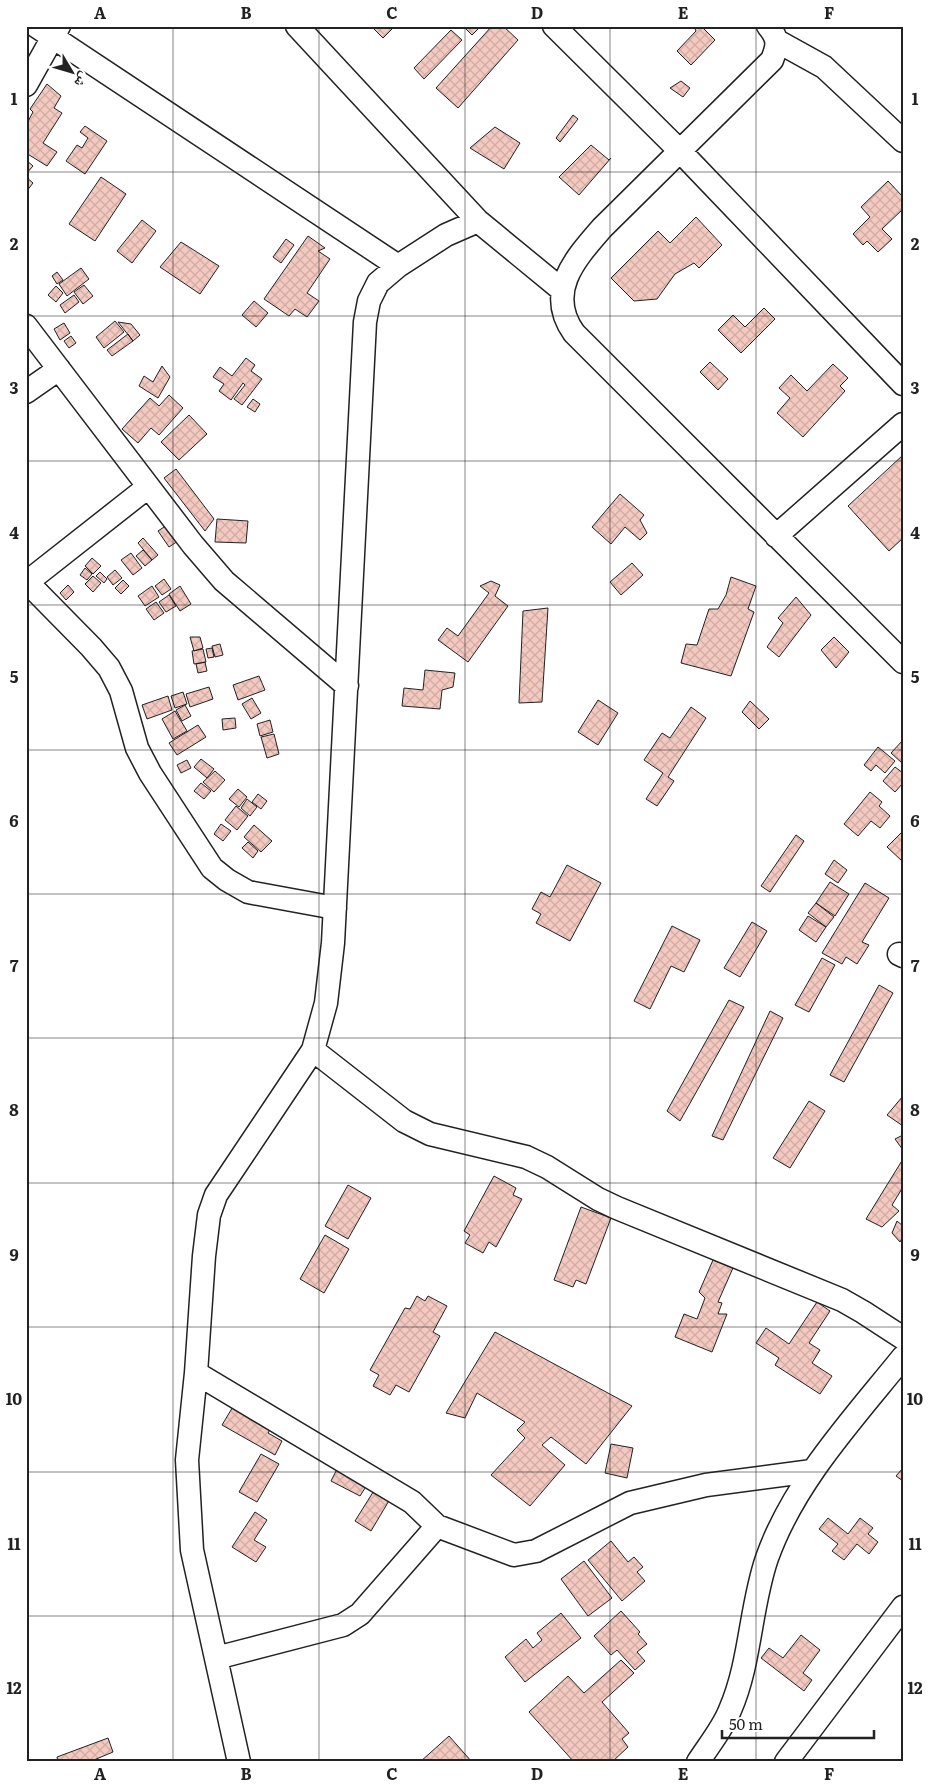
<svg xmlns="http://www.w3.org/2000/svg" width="929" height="1788" font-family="Literata,'Noto Naskh Arabic',serif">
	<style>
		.building { fill: url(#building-cross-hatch); stroke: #222 }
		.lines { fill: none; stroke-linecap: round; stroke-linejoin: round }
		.minor-casing { stroke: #222; stroke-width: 25 }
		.minor { stroke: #fff; stroke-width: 22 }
		.grid { fill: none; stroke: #222; stroke-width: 1; stroke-opacity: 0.55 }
		.neatline { fill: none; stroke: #222; stroke-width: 2 }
		.grid-label { font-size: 16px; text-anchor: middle; font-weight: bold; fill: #222 }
	</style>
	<defs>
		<pattern id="building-cross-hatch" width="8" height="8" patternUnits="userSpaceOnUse" patternTransform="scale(1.25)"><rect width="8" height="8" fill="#f3c9c0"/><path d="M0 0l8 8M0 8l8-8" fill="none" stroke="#d0aca5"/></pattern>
	</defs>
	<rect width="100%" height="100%" fill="#fff"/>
	<path class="building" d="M371 26H395L383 38Z
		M463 26H481L472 35Z
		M492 26H503L518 40 458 108 436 88Z
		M694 26H701L715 40 691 65 677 51 696 31Z
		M451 30 462 40 424 79 414 68Z
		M681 81 690 88 683 97 670 88Z
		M47 84 61 96 54 108 62 113 43 143 57 152 47 166 26 153V125L33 112 30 109Z
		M573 115 578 119 560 142 556 138Z
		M85 126 107 141 85 174 66 161 77 145 82 148 88 138 80 132Z
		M495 127 520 143 504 169 470 148Z
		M591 145 609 160 611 158 579 195 559 177Z
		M26 160 33 166 26 174Z
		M26 177 33 183 26 192Z
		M101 177 126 194 95 241 69 224Z
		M888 181 903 197V209L882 229 892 239 878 252 867 241 863 245 853 234 870 217 861 207Z
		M696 217 722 245 699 268 694 263 675 274 657 299 634 301 611 278 658 231 670 243Z
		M142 220 156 231 132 263 117 251Z
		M308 236 325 248 318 251 330 259 307 293 319 301 307 317 295 309 289 316 264 299Z
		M286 239 294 245 281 263 273 257Z
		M181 242 219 266 200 294 160 267Z
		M81 268 89 279 67 296 59 284Z
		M57 272 63 280 57 284 52 276Z
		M84 285 93 296 83 304 74 292Z
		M56 286 63 293 56 302 48 295Z
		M74 295 79 302 65 313 60 305Z
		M254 301 268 313 256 327 242 315Z
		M764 308 775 319 741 353 718 330 733 315 745 327Z
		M115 321 124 332 104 348 96 337Z
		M118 322 131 324 140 335 133 341Z
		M64 323 70 333 60 340 54 329Z
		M128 334 133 341 112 356 107 350Z
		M71 336 76 343 69 348 64 341Z
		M246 358 255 365 251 371 262 379 242 405 234 399 245 385 243 383 231 400 219 391 224 384 213 377 220 367 232 376Z
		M710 362 728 379 718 390 700 372Z
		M833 364 848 378 840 386 845 391 803 437 777 413 790 398 779 388 791 375 807 391Z
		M162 366 170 377 158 398 139 386 144 376 153 382Z
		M169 395 183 408 159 435 151 428 138 443 122 429 150 398 159 406Z
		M253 399 260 404 255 412 247 407Z
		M189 415 207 434 179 460 161 442Z
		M903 455V538L889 551 848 506Z
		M176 469 214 519 205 531 164 478Z
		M620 494 644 515 640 520 647 533 640 540 625 527 611 544 592 527Z
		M217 519 248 521 246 543 215 542Z
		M170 523 181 539 169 547 158 531Z
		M143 538 158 555 152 560 138 543Z
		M143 550 152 560 145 566 136 556Z
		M131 553 142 568 133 575 121 560Z
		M92 558 101 566 93 574 85 566Z
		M632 563 643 575 621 595 610 582Z
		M85 568 92 574 87 580 80 575Z
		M115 570 122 578 113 585 107 577Z
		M100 572 107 579 104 583 96 576Z
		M93 576 101 583 93 592 85 584Z
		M731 577 756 586 748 609 754 612 731 676 681 663 686 644 697 645 709 609H718L726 595Z
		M164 579 171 589 162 595 155 586Z
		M123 580 129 586 121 594 115 588Z
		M491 581 500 585 495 596 508 606 468 662 438 640 447 628 458 636 489 593 480 586Z
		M68 585 74 592 66 600 60 593Z
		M152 586 159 597 145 606 138 596Z
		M180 586 191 604 180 611 169 594Z
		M169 595 176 606 166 612 159 602Z
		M796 597 811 615 779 657 767 647 783 623 778 618Z
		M156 602 164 613 154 620 146 609Z
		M548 608 542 702 519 703 523 611Z
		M190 637H200L203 648 194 651Z
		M834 637 849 652 836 668 821 650Z
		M220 644 223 655 215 657 212 646Z
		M212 648 214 657 208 658 206 649Z
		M203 649 206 662 194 664 192 651Z
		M205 662 207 671 198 673 196 664Z
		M425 670 455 673 453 687 442 690 440 709 402 706 404 688 423 690Z
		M259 676 265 690 238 700 233 685Z
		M209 687 213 699 190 707 186 694Z
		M183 692 187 704 175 708 171 696Z
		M168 696 172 710 147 719 142 705Z
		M252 698 261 713 251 719 242 704Z
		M598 700 618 713 598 745 578 732Z
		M750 701 769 719 759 729 742 712Z
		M185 705 191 716 182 721 176 710Z
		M691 707 706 718 668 777 674 781 657 806 646 799 663 773 644 760 662 733 670 738Z
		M175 711 187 731 173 739 162 719Z
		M235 718 236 728 223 730 222 719Z
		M270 720 273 732 260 736 257 724Z
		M198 725 206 737 177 755 169 743Z
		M274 734 279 754 267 758 261 737Z
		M903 740V761L902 763 891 753Z
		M878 747 895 761 885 773 876 765 871 771 864 765Z
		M201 759 214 769 207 778 194 767Z
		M187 760 191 768 181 773 177 765Z
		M895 767 903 773V783L895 792 883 781Z
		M215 771 225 780 214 792 203 782Z
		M201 783 211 791 204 799 194 791Z
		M238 789 247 797 239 807 229 799Z
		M870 792 882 802 879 806 890 816 880 828 871 821 858 836 844 824Z
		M258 794 267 801 261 809 252 802Z
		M247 799 257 807 250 816 241 808Z
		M236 806 248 816 237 830 225 820Z
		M221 824 231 831 223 841 214 834Z
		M254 825 272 841 261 852 244 837Z
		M903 831V860L902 861 887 847Z
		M796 835 804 841 770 892 761 886Z
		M248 842 258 851 253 858 242 848Z
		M834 860 847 870 838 883 825 874Z
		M567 865 601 883 570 941 536 923 541 914 532 909 541 892 550 897Z
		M830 882 849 894 835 916 816 903Z
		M865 883 889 898 862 942 869 945 857 964 846 957 842 964 822 953Z
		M816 903 834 917 826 927 808 913Z
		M808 916 826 927 816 942 799 930Z
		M752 922 767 931 740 977 724 968Z
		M672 926 700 940 684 972 671 966 650 1009 634 1001Z
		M822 958 835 965 809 1012 795 1005Z
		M879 985 893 993 844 1082 830 1075Z
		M729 1000 744 1007 680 1121 667 1111Z
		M770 1011 783 1018 723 1140 712 1136Z
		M903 1096V1126L887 1115Z
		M809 1101 825 1111 790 1168 773 1158Z
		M903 1135V1150L895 1139Z
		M903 1159V1187L892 1205 899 1211 882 1227 866 1219Z
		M494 1176 516 1188 513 1195 522 1199 496 1247 489 1242 483 1253 465 1243 470 1235 464 1231Z
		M348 1185 371 1198 348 1239 325 1226Z
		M581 1207 611 1218 586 1284 576 1280 573 1287 554 1280Z
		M897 1221 903 1226V1237L900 1242 892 1233Z
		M325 1235 349 1249 324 1293 300 1279Z
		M713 1260 733 1268 718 1302 722 1303 718 1314H727L712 1352 675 1337 684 1314 697 1319 705 1298 699 1292Z
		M417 1296 425 1301 428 1296 447 1306 433 1332 440 1336 409 1392 396 1385 390 1395 373 1386 379 1375 370 1370 405 1308 410 1309Z
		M817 1302 830 1311 809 1343 820 1350 812 1363 832 1376 820 1394 775 1365 779 1358 756 1343 766 1328 789 1344Z
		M495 1332 632 1406 586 1464 551 1437 542 1445 565 1465 530 1506 491 1475 525 1438 517 1430 525 1422 477 1393 465 1418 446 1413Z
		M234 1405 272 1426 268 1433 282 1441 275 1455 222 1425Z
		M611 1444 633 1448 627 1478 605 1473Z
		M261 1454 279 1464 257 1502 239 1492Z
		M338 1467 367 1485 360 1496 331 1481Z
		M903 1468V1481L896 1476Z
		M375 1489 390 1499 371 1531 355 1521Z
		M255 1512 267 1520 254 1540 266 1547 256 1562 232 1547Z
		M828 1518 848 1534 860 1518 873 1528 868 1534 878 1542 869 1554 857 1544 844 1560 832 1551 838 1544 819 1529Z
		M611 1541 628 1562 634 1557 643 1567 637 1572 645 1581 622 1601 588 1560Z
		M584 1561 612 1598 588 1616 561 1579Z
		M621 1611 640 1632 638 1634 647 1644 637 1652 645 1661 635 1670 617 1650 611 1655 594 1636Z
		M561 1613 581 1638 525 1682 505 1657 526 1639 533 1648 542 1640 537 1633Z
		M801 1635 820 1650 803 1673 812 1680 804 1691 761 1658 769 1648 783 1658Z
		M621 1660 634 1673 602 1702 629 1733 622 1739 628 1747 612 1762H574L529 1712 568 1676 584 1693Z
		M449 1736 472 1762H420Z
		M108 1738 113 1752 89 1762H58L57 1757Z"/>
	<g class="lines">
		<defs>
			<path id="minor" d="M36 26 398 266
				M297 26 478 221
				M554 26 680 151 903 384
				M768 26C779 39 778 45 772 60L602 228C575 259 545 292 574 333L903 662
				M777 41 824 67 903 141
				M26 85 59 26
				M26 326 193 545 224 581 347 686
				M26 392 59 369
				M776 536 903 424
				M27 582 91 647 109 668 121 691 137 748 150 773 212 868 227 880 248 892 335 908
				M26 583 148 487
				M899 954 903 956
				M313 1050 404 1121 430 1134 526 1157 547 1167 598 1199 617 1208 842 1300 863 1312 903 1338
				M196 1373 412 1502 437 1526 514 1555 536 1551 630 1503 706 1485 812 1471
				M216 1658 343 1625 360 1614 437 1526
				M239 1762 192 1550 187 1460 196 1373 204 1256 209 1215 216 1195 313 1050 326 1003 333 943 365 322 369 301 378 283 398 266 446 235 478 221 562 290
				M698 1762C709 1745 723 1728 730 1710 751 1662 750 1607 767 1558 794 1482 853 1419 903 1357
				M786 1762 903 1607"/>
		</defs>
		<use href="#minor" class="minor-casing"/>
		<use href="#minor" class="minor"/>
	</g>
	<path class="grid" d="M173 26V1762M319 26V1762M465 26V1762M610 26V1762M756 26V1762M26 172H903M26 316H903M26 461H903M26 605H903M26 750H903M26 894H903M26 1038H903M26 1183H903M26 1327H903M26 1472H903M26 1616H903"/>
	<rect width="929" height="1788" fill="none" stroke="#ffffff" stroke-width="55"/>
	<g transform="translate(72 72) rotate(128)" stroke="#ffffff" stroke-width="4" paint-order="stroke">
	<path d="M0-4L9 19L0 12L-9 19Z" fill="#222222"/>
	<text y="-8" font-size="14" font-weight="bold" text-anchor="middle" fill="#222222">ش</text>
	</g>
	<path d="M722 1730v8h152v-8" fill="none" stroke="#222222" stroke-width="2.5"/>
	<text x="729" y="1730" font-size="15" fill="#222222" stroke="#ffffff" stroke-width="4" paint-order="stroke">50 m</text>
	<rect x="28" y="28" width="874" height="1732" class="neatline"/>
	<g class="grid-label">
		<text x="100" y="19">A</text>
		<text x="246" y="19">B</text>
		<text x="392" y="19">C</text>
		<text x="537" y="19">D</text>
		<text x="683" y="19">E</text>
		<text x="829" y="19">F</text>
		<text x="14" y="105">1</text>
		<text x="915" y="105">1</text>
		<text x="14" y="250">2</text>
		<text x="915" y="250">2</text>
		<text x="14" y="394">3</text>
		<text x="915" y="394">3</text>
		<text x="14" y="539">4</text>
		<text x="915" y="539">4</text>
		<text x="14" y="683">5</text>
		<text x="915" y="683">5</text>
		<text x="14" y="827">6</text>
		<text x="915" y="827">6</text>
		<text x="14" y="972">7</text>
		<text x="915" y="972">7</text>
		<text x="14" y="1116">8</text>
		<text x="915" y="1116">8</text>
		<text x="14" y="1261">9</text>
		<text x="915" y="1261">9</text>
		<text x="14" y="1405">10</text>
		<text x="915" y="1405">10</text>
		<text x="14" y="1550">11</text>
		<text x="915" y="1550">11</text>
		<text x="14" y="1694">12</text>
		<text x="915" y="1694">12</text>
		<text x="100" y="1780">A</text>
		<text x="246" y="1780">B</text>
		<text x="392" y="1780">C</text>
		<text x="537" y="1780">D</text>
		<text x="683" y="1780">E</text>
		<text x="829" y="1780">F</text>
	</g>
</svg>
